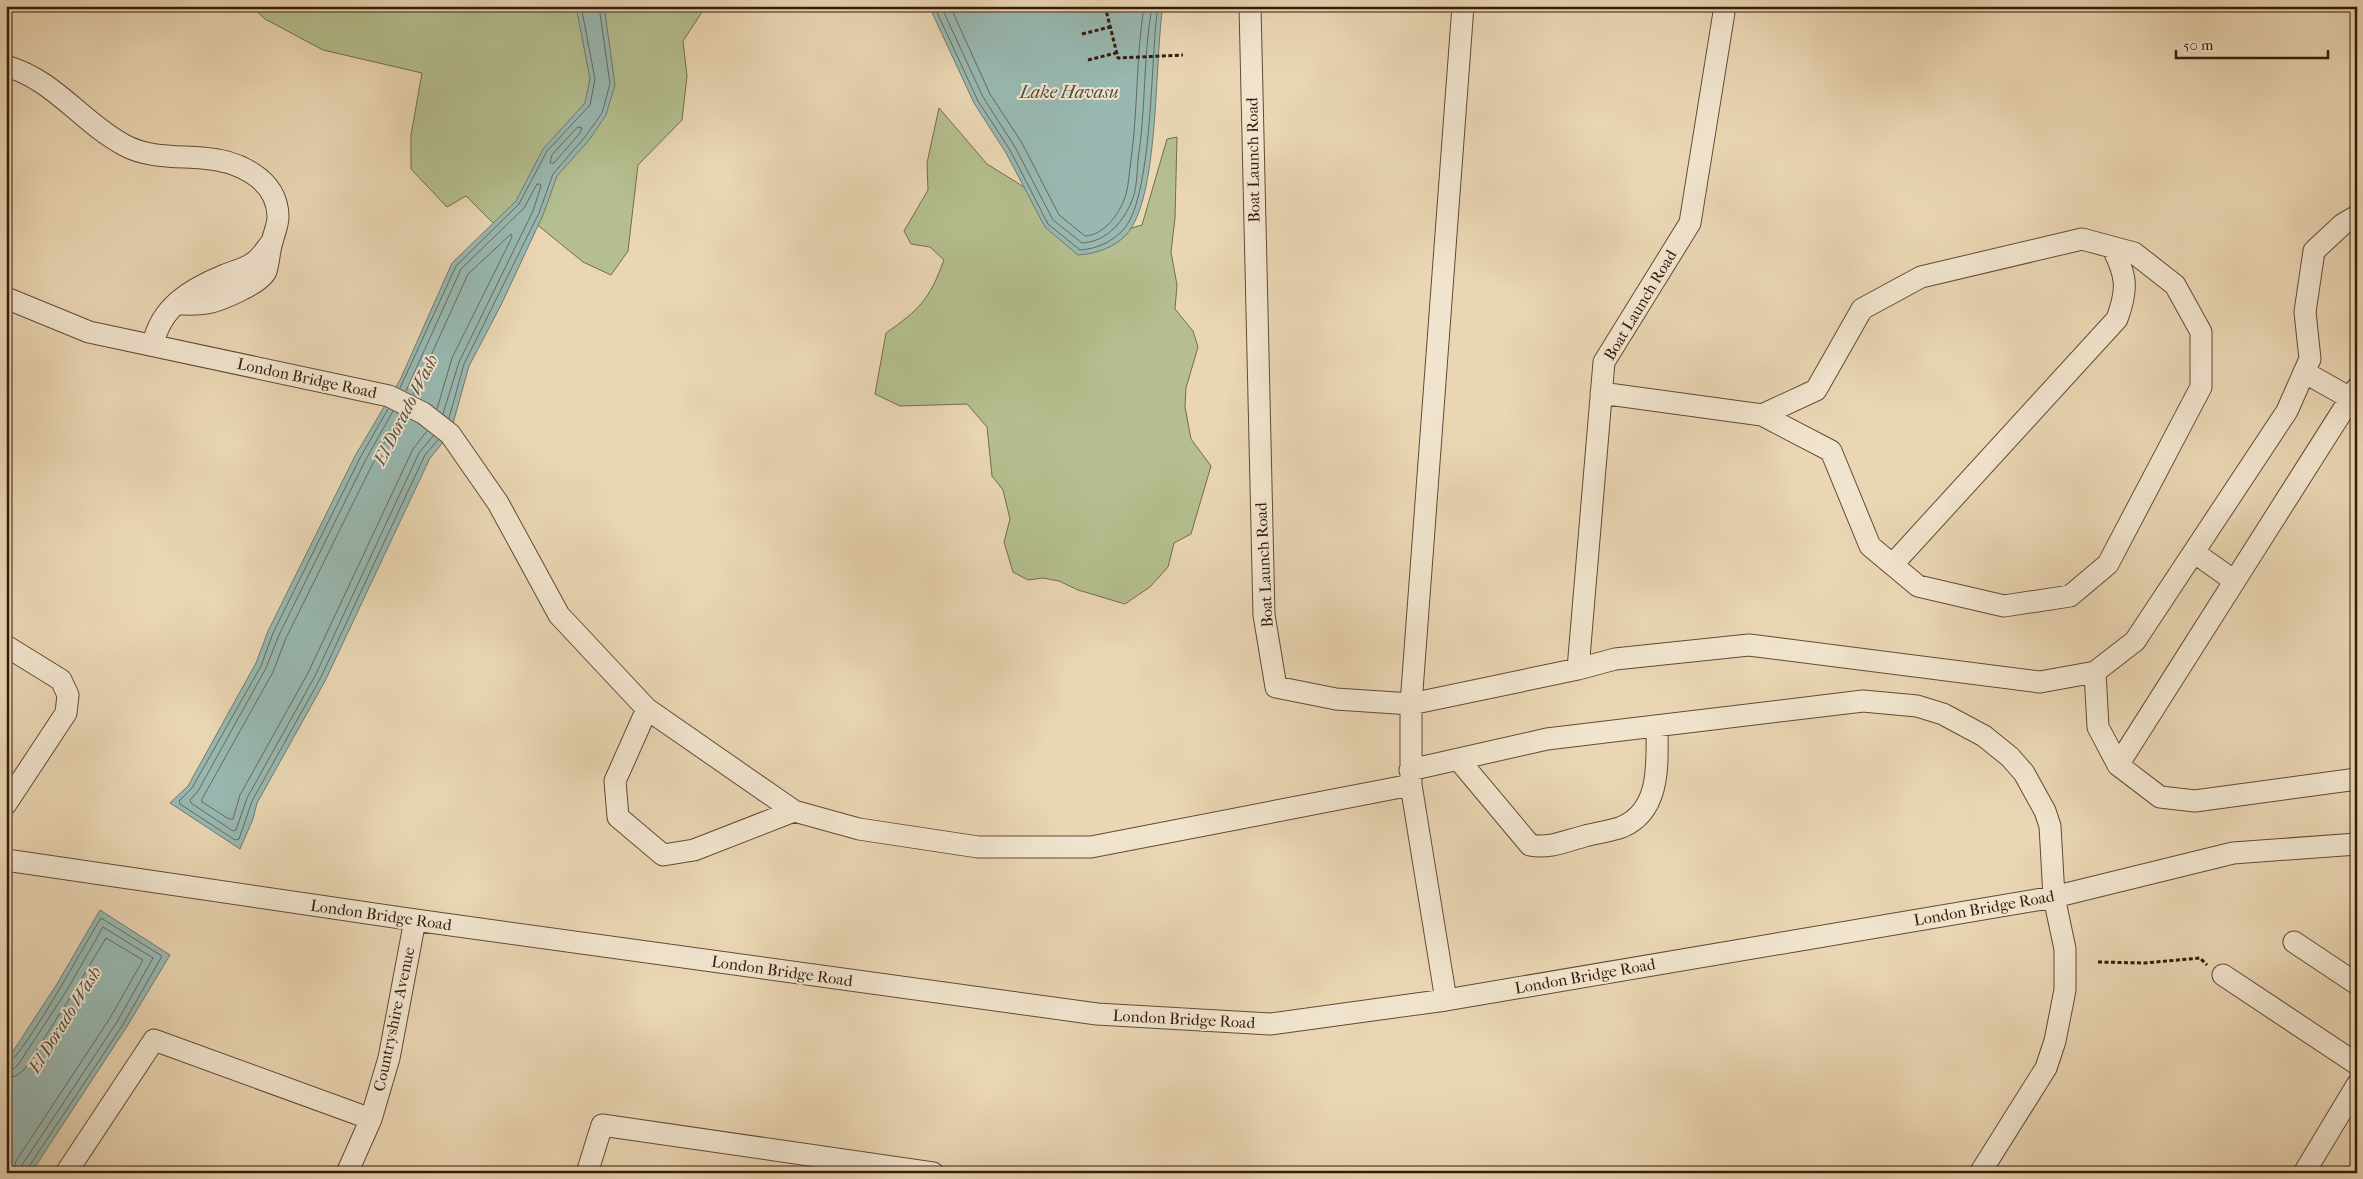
<svg xmlns="http://www.w3.org/2000/svg" width="2363" height="1179" font-family="'IM FELL French Canon',serif">
	<style>
		.green { fill: #b4be8e; stroke: #746c4c }
		.water { fill: #98b8b1; stroke: #70796f }
		.lines { fill: none; stroke-linecap: round; stroke-linejoin: round }
		.shore { stroke: #666a5e; stroke-width: 1 }
		.minor-casing { stroke: #624a35; stroke-width: 23 }
		.path { stroke: #341b0b; stroke-width: 3; stroke-dasharray: 4 2.5; stroke-linecap: butt }
		.minor { stroke: #f1e4ce; stroke-width: 21 }
		.labels { text-anchor: middle; dominant-baseline: central; stroke-width: 4; stroke-linejoin: round; paint-order: stroke }
		.street-label { font-size: 16px; fill: #341b0b; stroke: #f1e4ce }
		.water-label { font-size: 18px; font-style: italic; fill: #524a3d; stroke: #f1e4ce }
	</style>
	<rect width="100%" height="100%" fill="#ead6b3"/>
	<filter id="stains"><feTurbulence type="fractalNoise" baseFrequency=".004" numOctaves="4"/><feColorMatrix values="0 0 0 0 .2 0 0 0 0 .09 0 0 0 0 .02 0 0 0 .5 -.17"/></filter>
	<radialGradient id="worn" r=".72"><stop offset=".6" stop-color="#630" stop-opacity="0"/><stop offset="1" stop-color="#630" stop-opacity=".3"/></radialGradient>
	<path class="green" d="M251 6H706L683 41 687 76 682 120 638 165 628 251 611 275 583 262 529 218 499 229 466 196 447 207 411 169V135L422 73 323 50 265 19Z
		M939 108 987 164 1103 236 1142 225 1167 139 1177 137 1175 218 1171 252 1177 285 1175 309 1193 331 1198 347 1186 388 1185 407 1191 439 1211 466 1191 534 1174 543 1168 567 1150 587 1125 604 1078 590 1059 581 1043 578 1028 580 1013 572 1004 542 1010 519 1003 490 992 476 987 427 967 404 900 406 875 394 886 333C920 309 929 300 944 260L930 247 911 244 904 231 928 190 927 163Z"/>
	<path class="water" d="M576 6H604L615 85 606 115 589 140 557 176 543 215 501 305 469 366 450 434 430 458 325 681 257 803 253 819 240 849 170 803 188 786 256 663 268 631 355 456 400 380 452 263 516 201 543 149 585 103 590 79Z
		M929 6H1163C1154 61 1160 198 1126 235 1114 248 1094 254 1078 255L1045 227 1006 153 974 103Z
		M100 910 170 955 126 1028 31 1173H6V1062L57 984Z"/>
	<g class="lines">
		<path class="shore" d="M934 6 978 101 1010 150 1048 224 1080 250C1095 249 1110 243 1121 232 1154 203 1150 54 1158 6
			M941 6 983 97 1015 147 1053 220 1082 243C1107 242 1125 220 1133 198 1137 186 1137 172 1138 160 1146 109 1143 57 1152 6
			M950 6 990 94 1022 143 1059 215 1085 236C1105 235 1121 212 1126 194 1129 184 1129 171 1131 160 1138 109 1136 57 1144 6
			M578 127 582 128 580 133 554 163H550L552 155Z
			M400 388 456 266 519 204 547 151 590 105 595 79 581 6
			M406 391 461 269 524 208 537 184H540L541 186 533 211 459 362 443 414
			M413 395 468 274 511 234 512 237 452 358 437 409
			M388 409 360 458 273 633 261 666 192 788 179 801 180 804 235 840 239 839 252 801 320 679 425 455 438 440
			M393 411 365 461 279 635 266 668 198 791 190 800 191 803 233 831 236 830 247 798 315 676 419 453 433 436
			M400 415 372 465 286 638 273 672 202 799V802L229 819H233L240 795 308 673 413 449 427 431
			M449 418 464 364 539 213 553 174 585 137 602 113 610 84 599 6
			M6 1064C21 1062 88 938 101 918L162 956 122 1026 28 1168 27 1173
			M6 1070 13 1069 18 1065 67 990 103 927 153 958 117 1022 22 1165 21 1173
			M6 1078 16 1076 24 1070 73 993 106 938 143 960 110 1018 16 1161 13 1173"/>
		<defs>
			<path id="minor" d="M1250 6 1264 615 1276 687 1336 699 1411 704 1578 669 1615 659 1749 645 2040 682 2095 672 2135 641 2287 411 2310 359 2305 312 2314 251 2343 224 2357 216
				M6 66C55 80 81 122 124 145 148 158 176 156 202 158 235 160 277 177 278 216 278 226 274 233 272 242 269 251 269 262 266 271 262 283 219 301 207 303 197 305 187 304 177 304
				M6 298 89 332 389 396 423 413 450 434 498 503 559 615 647 709 794 811 859 829 978 847H1091L1411 785
				M153 345C160 307 191 289 225 275 234 271 245 269 253 263 260 259 266 249 271 243
				M2304 372 2350 398
				M1601 393 1762 415 1831 451 1870 546 1918 586 2004 606 2070 596 2108 564 2201 387V332L2175 285 2134 253 2082 239 1921 277 1862 309 1816 390 1762 415
				M2195 553 2233 580
				M1893 564 2117 319C2128 289 2127 276 2112 247
				M6 646 61 680 68 695 66 713 6 804
				M1578 669 1604 362 1690 223 1725 6
				M2095 672 2098 727 2118 765 2160 797 2195 801 2357 779
				M647 709 615 781 618 817 663 855 694 850 794 811
				M1458 759 1530 845C1549 849 1566 841 1585 836 1597 833 1611 831 1622 827 1662 810 1657 761 1657 726
				M2118 765 2357 388
				M1410 770 1547 739 1863 701 1917 706 1943 714 1984 736 2010 757 2024 773 2045 811 2050 826 2054 897 2065 949V990L2055 1041 2046 1068 1980 1173
				M6 860 415 920 1097 1014 1270 1024 1446 1000 2054 897 2233 853 2357 844
				M2294 942 2357 984
				M2223 975 2357 1064
				M1446 1000 1411 785V704L1463 6
				M66 1173 154 1040 371 1119
				M347 1173 371 1119 389 1058 415 920
				M587 1173 602 1125 933 1173
				M2304 1173 2357 1085"/>
		</defs>
		<use href="#minor" class="minor-casing"/>
		<path class="path" d="M1105 6 1118 58 1183 55
			M1077 9 1087 6
			M1082 34 1110 27
			M1088 60 1116 53
			M2098 962 2145 963 2200 958 2207 965"/>
		<use href="#minor" class="minor"/>
	</g>
	<g class="labels">
		<g class="street-label">
			<text transform="translate(1253 160) rotate(-91)">Boat Launch Road</text>
			<text transform="translate(1640 305) rotate(-59)">Boat Launch Road</text>
			<text transform="translate(307 378) rotate(12)">London Bridge Road</text>
			<text transform="translate(1264 565) rotate(-93)">Boat Launch Road</text>
			<text transform="translate(1984 908) rotate(-10)">London Bridge Road</text>
			<text transform="translate(381 915) rotate(8)">London Bridge Road</text>
			<text transform="translate(782 971) rotate(8)">London Bridge Road</text>
			<text transform="translate(1585 976) rotate(-10)">London Bridge Road</text>
			<text transform="translate(394 1019) rotate(-78)">Countryshire Avenue</text>
			<text transform="translate(1184 1019) rotate(3)">London Bridge Road</text>
		</g>
		<g class="water-label">
			<text x="1069" y="92">Lake Havasu</text>
			<text transform="translate(406 410) rotate(-63)">El Dorado Wash</text>
			<text transform="translate(65 1020) rotate(-58)">El Dorado Wash</text>
		</g>
	</g>
	<rect width="2363" height="1179" fill="none" stroke="#ead6b3" stroke-width="25"/>
	<rect x="8" y="8" width="2348" height="1164" fill="none" stroke="#341b0b" stroke-width="2.5"/>
	<rect x="12" y="12" width="2338" height="1154" fill="none" stroke="#341b0b"/>
	<path d="M2176 50v8h152v-8" fill="none" stroke="#341b0b" stroke-width="2.5"/>
	<text x="2183" y="50" font-size="15" fill="#341b0b" stroke="#f1e4ce" stroke-width="4" paint-order="stroke">50 m</text>
	<rect width="100%" height="100%" filter="url(#stains)"/>
	<rect width="100%" height="100%" fill="url(#worn)"/>
</svg>
